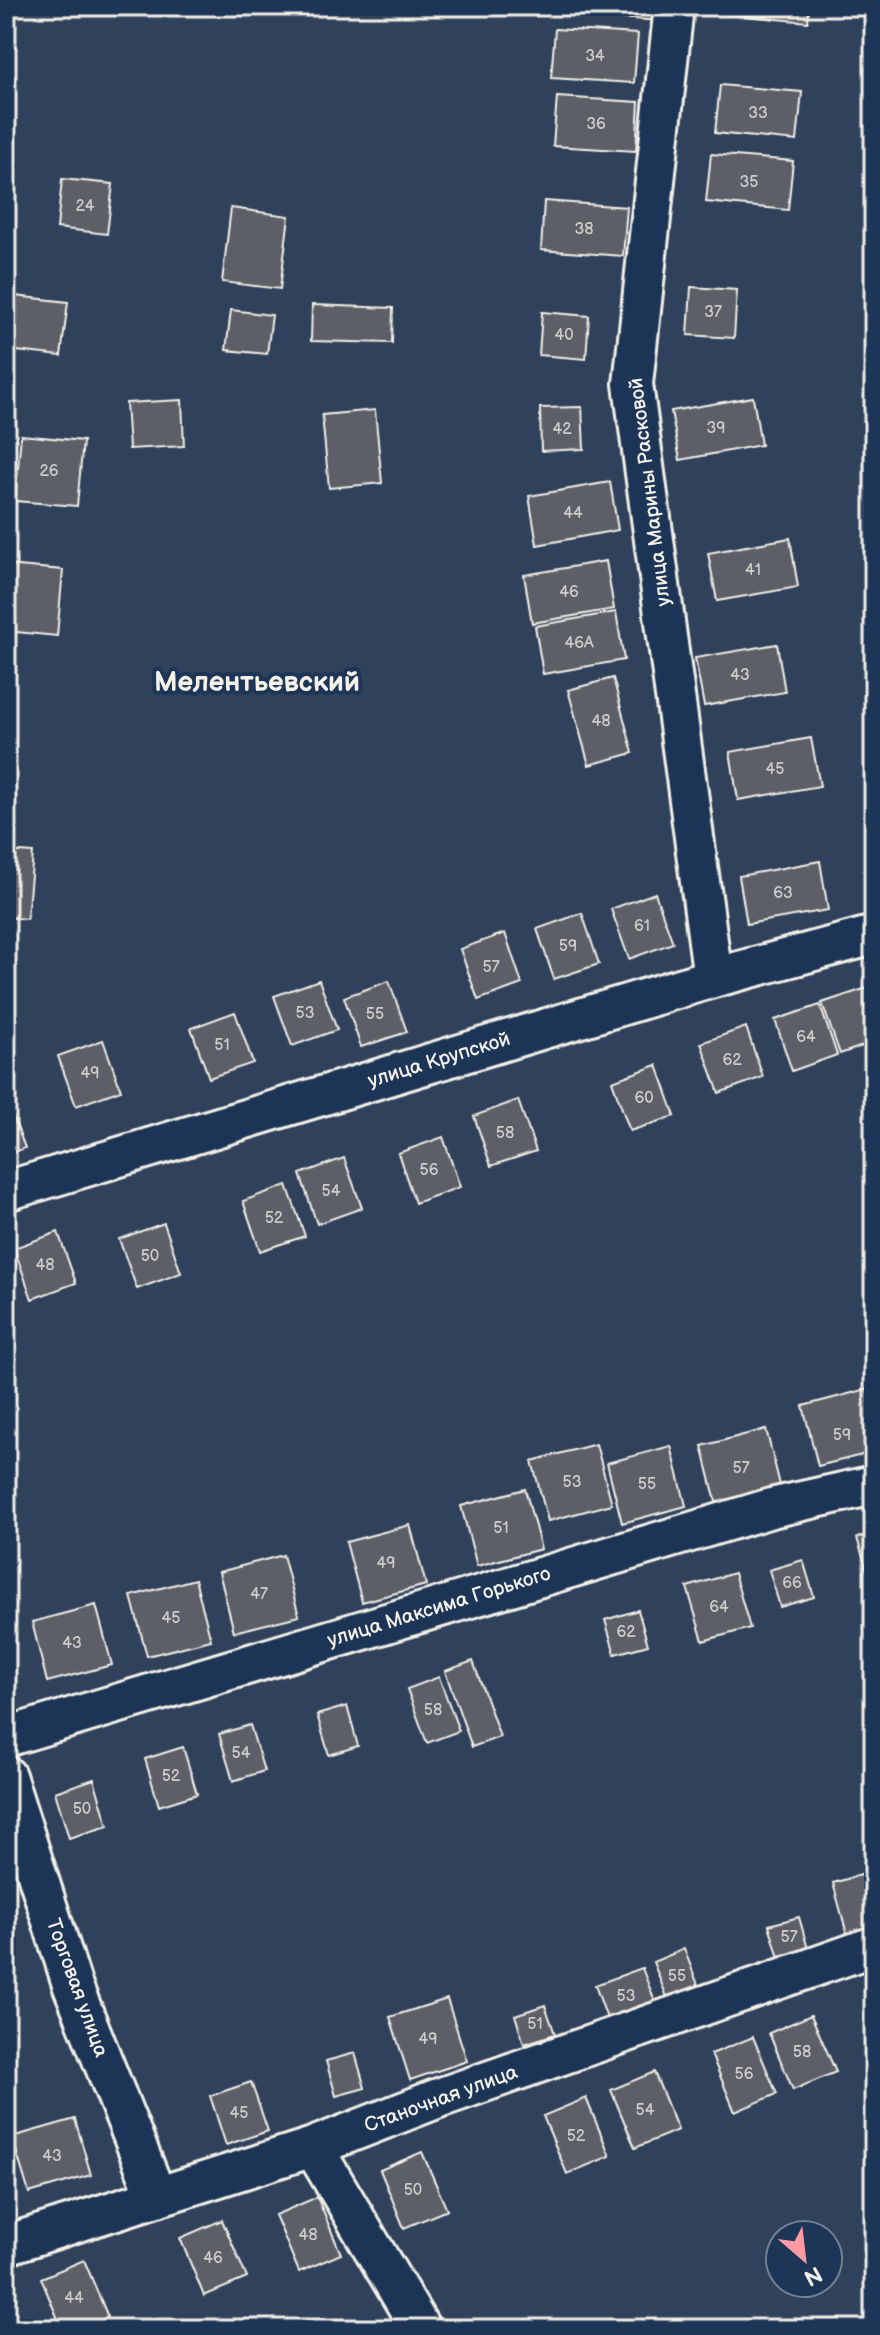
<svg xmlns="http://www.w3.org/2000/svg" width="880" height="2335" font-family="'Balsamiq Sans',sans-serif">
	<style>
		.building { fill: #5d5e67; stroke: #f4f1e8; stroke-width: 2 }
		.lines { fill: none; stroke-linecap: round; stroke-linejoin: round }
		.minor-casing { stroke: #f4f1e8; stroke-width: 44 }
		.minor { stroke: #1d3557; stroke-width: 38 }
		.labels { text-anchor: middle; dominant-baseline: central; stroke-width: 8; stroke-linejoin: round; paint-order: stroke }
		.number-label { font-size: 16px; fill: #ceccc8 }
		.street-label { font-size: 20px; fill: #f4f1e8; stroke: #1d3557 }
		.district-label { font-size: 28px; font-weight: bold; fill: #f4f1e8; stroke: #1d3557 }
	</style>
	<rect width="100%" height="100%" fill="#30415c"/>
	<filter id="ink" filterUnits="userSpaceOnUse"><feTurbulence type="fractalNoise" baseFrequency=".0125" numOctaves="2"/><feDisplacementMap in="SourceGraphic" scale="16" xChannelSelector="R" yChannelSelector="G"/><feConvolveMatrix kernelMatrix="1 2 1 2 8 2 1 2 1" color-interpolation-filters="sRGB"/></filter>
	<g filter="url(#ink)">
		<path class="building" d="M578 6H661L660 21 578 15Z
			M726 6H809L808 22 725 14Z
			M555 29 638 34 634 83 551 78Z
			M720 85 802 92 797 141 715 133Z
			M557 97 639 102 636 151 553 146Z
			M711 154 793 161 788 210 706 202Z
			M62 179 113 184 107 234 57 228Z
			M544 201 627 207 623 256 541 250Z
			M231 208 289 216 280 289 222 282Z
			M691 287 737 290 734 338 688 335Z
			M15 296 68 302 61 356 8 350Z
			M312 305 393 308 392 343 311 341Z
			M231 310 272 315 267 354 226 350Z
			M542 312 589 316 586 359 539 355Z
			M753 397 761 445 680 460 671 411Z
			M182 400 184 446 129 449 126 403Z
			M582 407 584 449 541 451 540 408Z
			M375 410 382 483 329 488 322 415Z
			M21 435 83 441 77 506 15 501Z
			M610 482 618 530 537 545 529 496Z
			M790 538 798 587 717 601 708 553Z
			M606 561 614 609 532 623 524 575Z
			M6 565 63 570 57 636 6 631Z
			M616 612 624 660 543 674 535 626Z
			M777 644 785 692 704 706 695 658Z
			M613 678 633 753 589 765 568 690Z
			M811 738 820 786 738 800 730 752Z
			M6 851 33 853 27 919 6 917Z
			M820 861 828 910 747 924 739 876Z
			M655 893 673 943 629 959 611 909Z
			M582 913 599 964 554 979 537 929Z
			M505 933 522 984 478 1000 460 949Z
			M319 980 337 1030 292 1046 274 996Z
			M389 981 407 1032 361 1047 344 997Z
			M867 988 874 1008V1042L840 1054 822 1003Z
			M820 1005 837 1055 792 1071 775 1020Z
			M235 1012 253 1063 209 1078 191 1028Z
			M746 1027 763 1077 719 1093 701 1043Z
			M103 1040 121 1090 76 1106 58 1056Z
			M657 1065 675 1116 630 1131 612 1081Z
			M6 1098 25 1148 6 1155Z
			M518 1100 536 1151 491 1166 474 1116Z
			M443 1137 460 1187 415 1203 398 1153Z
			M344 1158 362 1208 317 1224 300 1174Z
			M287 1185 305 1236 260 1251 243 1201Z
			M164 1223 181 1273 137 1289 119 1239Z
			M58 1232 76 1283 32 1299 14 1248Z
			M867 1389 874 1418V1452L818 1466 803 1406Z
			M766 1429 781 1489 717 1506 702 1446Z
			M596 1444 612 1504 548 1521 532 1461Z
			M671 1446 686 1506 622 1523 607 1463Z
			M525 1489 541 1549 477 1566 461 1506Z
			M410 1525 426 1585 362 1602 346 1542Z
			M874 1533V1587H872L857 1538Z
			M283 1555 299 1616 234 1632 219 1572Z
			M803 1560 814 1597 780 1607 769 1570Z
			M734 1573 750 1628 703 1641 687 1587Z
			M195 1579 211 1640 147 1656 131 1596Z
			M96 1605 112 1665 47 1682 32 1622Z
			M638 1610 648 1645 615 1654 605 1620Z
			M473 1661 500 1737 472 1747 445 1671Z
			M439 1677 459 1731 427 1743 407 1689Z
			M347 1706 358 1746 329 1755 317 1715Z
			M250 1725 264 1771 233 1781 219 1734Z
			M183 1747 197 1794 159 1806 145 1759Z
			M94 1779 108 1826 69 1838 55 1792Z
			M871 1872 874 1926 847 1934 833 1883Z
			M799 1917 808 1949 779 1958 769 1925Z
			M684 1949 700 1990 669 2002 653 1962Z
			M642 1968 657 2007 609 2024 595 1985Z
			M447 1999 467 2061 410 2080 390 2017Z
			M545 2005 555 2034 524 2044 515 2015Z
			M811 2015 836 2072 793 2090 769 2033Z
			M753 2037 777 2094 735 2112 711 2054Z
			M355 2053 365 2088 336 2096 326 2061Z
			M654 2072 678 2130 635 2148 611 2090Z
			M251 2082 268 2131 226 2145 210 2096Z
			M586 2098 610 2156 567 2174 543 2116Z
			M75 2119 91 2175 29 2193 12 2137Z
			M422 2152 447 2210 404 2228 380 2170Z
			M317 2197 341 2254 299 2272 275 2215Z
			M222 2220 247 2278 204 2296 180 2238Z
			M84 2260 108 2317 80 2329H62L41 2278Z"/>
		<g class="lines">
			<defs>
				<path id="minor" d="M674 6 633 384 713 978
					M6 1191 713 978 874 935
					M6 1737 771 1508 874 1485
					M6 1776 72 1984 157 2197
					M313 2147 421 2329
					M6 2245 313 2147 436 2099 874 1946"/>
			</defs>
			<use href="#minor" class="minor-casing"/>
			<use href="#minor" class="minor"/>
		</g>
	</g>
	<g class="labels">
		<g class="number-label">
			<text x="595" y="56">34</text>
			<text x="758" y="113">33</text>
			<text x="596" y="124">36</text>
			<text x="749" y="182">35</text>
			<text x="85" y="206">24</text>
			<text x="584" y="229">38</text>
			<text x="713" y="312">37</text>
			<text x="564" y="335">40</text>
			<text x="716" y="428">39</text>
			<text x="562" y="429">42</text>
			<text x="49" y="471">26</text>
			<text x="573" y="513">44</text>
			<text x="753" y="570">41</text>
			<text x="569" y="592">46</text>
			<text x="579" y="643">46А</text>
			<text x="740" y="675">43</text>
			<text x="601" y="721">48</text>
			<text x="775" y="769">45</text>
			<text x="783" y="893">63</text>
			<text x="642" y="926">61</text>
			<text x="568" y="946">59</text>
			<text x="491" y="967">57</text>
			<text x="305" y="1013">53</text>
			<text x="375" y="1014">55</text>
			<text x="806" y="1037">64</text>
			<text x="222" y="1045">51</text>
			<text x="732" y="1060">62</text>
			<text x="90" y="1073">49</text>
			<text x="644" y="1098">60</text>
			<text x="505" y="1133">58</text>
			<text x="429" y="1170">56</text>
			<text x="331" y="1191">54</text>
			<text x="274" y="1218">52</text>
			<text x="150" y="1256">50</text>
			<text x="45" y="1265">48</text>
			<text x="842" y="1435">59</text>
			<text x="741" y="1468">57</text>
			<text x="572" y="1482">53</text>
			<text x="647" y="1484">55</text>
			<text x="501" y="1528">51</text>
			<text x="386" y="1563">49</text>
			<text x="792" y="1583">66</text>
			<text x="259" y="1594">47</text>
			<text x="719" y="1607">64</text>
			<text x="171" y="1618">45</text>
			<text x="626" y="1632">62</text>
			<text x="72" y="1643">43</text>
			<text x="433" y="1710">58</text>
			<text x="241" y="1753">54</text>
			<text x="171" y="1776">52</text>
			<text x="82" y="1809">50</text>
			<text x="789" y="1937">57</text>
			<text x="677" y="1976">55</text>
			<text x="626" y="1996">53</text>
			<text x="535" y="2024">51</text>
			<text x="428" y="2039">49</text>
			<text x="802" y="2052">58</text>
			<text x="744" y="2074">56</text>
			<text x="645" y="2110">54</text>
			<text x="239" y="2113">45</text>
			<text x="576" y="2136">52</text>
			<text x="52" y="2156">43</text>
			<text x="413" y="2190">50</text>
			<text x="308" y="2235">48</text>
			<text x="213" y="2258">46</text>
			<text x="74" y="2298">44</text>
		</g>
		<g class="street-label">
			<text transform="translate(650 492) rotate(-97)">улица Марины Расковой</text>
			<text transform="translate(439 1060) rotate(-17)">улица Крупской</text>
			<text transform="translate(439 1607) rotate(-17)">улица Максима Горького</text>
			<text transform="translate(77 1988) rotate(70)">Торговая улица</text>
			<text transform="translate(441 2099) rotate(-20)">Станочная улица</text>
		</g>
		<g class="district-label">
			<text x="257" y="682">Мелентьевский</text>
		</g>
	</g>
	<rect width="880" height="2335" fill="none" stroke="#1d3557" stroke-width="32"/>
	<rect x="16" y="16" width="848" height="2303" fill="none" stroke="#f4f1e8" stroke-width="3" filter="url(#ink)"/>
	<g transform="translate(804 2259) rotate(152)"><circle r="38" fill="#1d3557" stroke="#738091" stroke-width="2"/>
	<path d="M0-6L14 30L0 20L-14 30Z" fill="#ff9aa2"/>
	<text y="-12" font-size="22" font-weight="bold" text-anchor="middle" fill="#f4f1e8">N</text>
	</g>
</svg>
